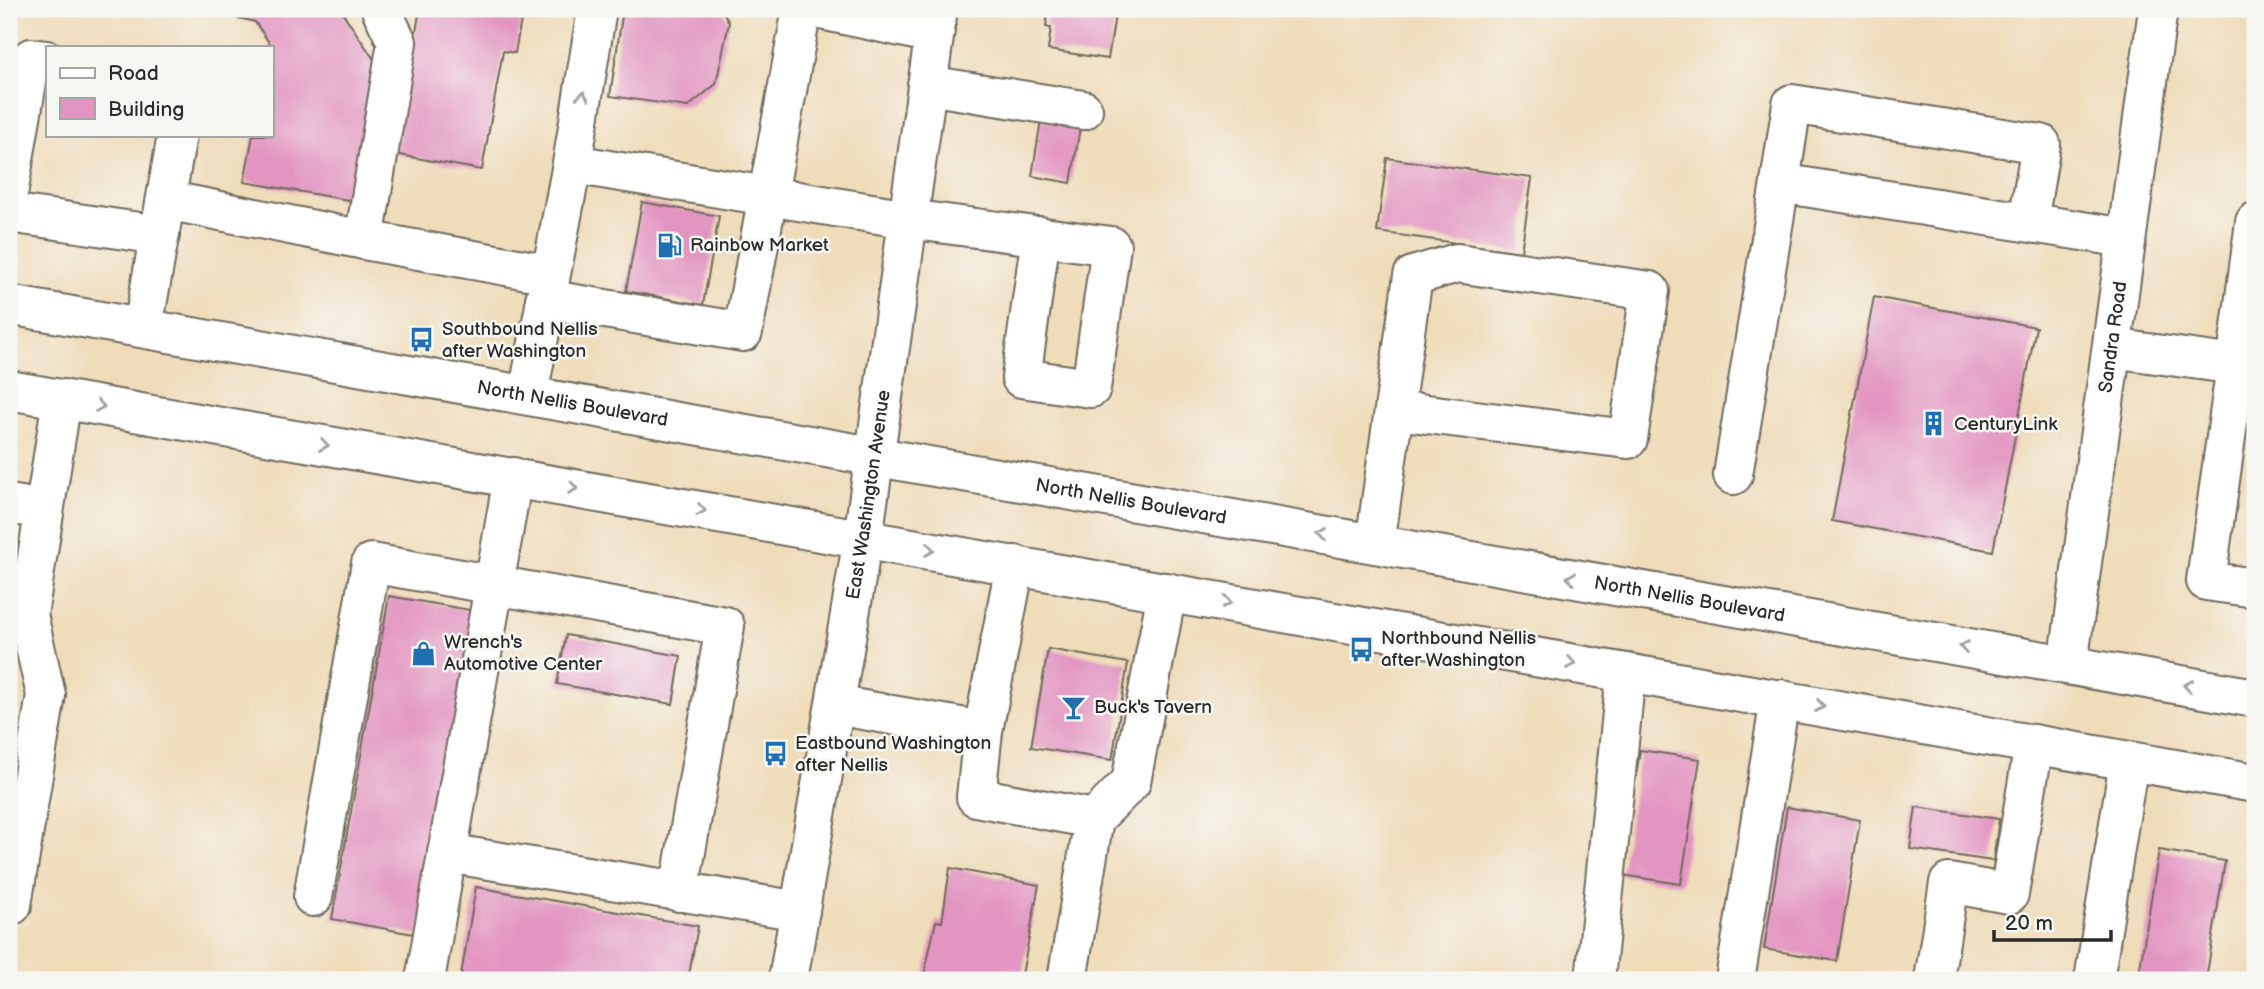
<svg xmlns="http://www.w3.org/2000/svg" width="2264" height="989" font-family="'Balsamiq Sans',sans-serif">
	<style>
		.building { fill: #e395c1 }
		.lines { fill: none; stroke-linecap: round; stroke-linejoin: round }
		.minor-casing { stroke: #70695d; stroke-width: 42 }
		.major-casing { stroke: #70695d; stroke-width: 42 }
		.minor { stroke: #fff; stroke-width: 38 }
		.major { stroke: #fff; stroke-width: 38 }
		.oneway { stroke: #a0a0a0 }
		.labels { text-anchor: middle; dominant-baseline: central; stroke-width: 5; stroke-linejoin: round; paint-order: stroke }
		.poi-label { font-size: 19px; fill: #2b2b2b; stroke: #f6f6f2; text-anchor: start }
		.street-label { font-size: 19px; fill: #2b2b2b; stroke: #f6f6f2 }
	</style>
	<rect width="100%" height="100%" fill="#f6f6f2"/>
	<filter id="ink" filterUnits="userSpaceOnUse"><feTurbulence type="fractalNoise" baseFrequency=".0143" numOctaves="2"/><feDisplacementMap in="SourceGraphic" scale="14" xChannelSelector="R" yChannelSelector="G"/><feConvolveMatrix kernelMatrix="1 2 1 2 8 2 1 2 1" color-interpolation-filters="sRGB"/></filter>
	<filter id="wash" filterUnits="userSpaceOnUse"><feTurbulence type="fractalNoise" baseFrequency=".00686" numOctaves="4" result="noise"/><feDisplacementMap in="SourceGraphic" scale="28" xChannelSelector="R" yChannelSelector="G"/><feGaussianBlur stdDeviation="1.57" result="paint"/><feColorMatrix in="noise" values="0 0 0 0 0 0 0 0 0 0 0 0 0 0 0 0 0 1.4 0 .05"/><feComposite in="paint" operator="in"/></filter>
	<g filter="url(#wash)">
		<rect width="100%" height="100%" fill="#efdcb9"/>
		<g id="blocks">
			<path class="building" d="M201 9H340L375 61 354 201 244 182 253 135H271V47H269L270 44 255 22Z
				M420 9H523L515 53 503 51 482 170 394 154Z
				M623 9H701L724 13 729 23 716 84 688 107 610 96Z
				M1048 9H1116L1108 59 1048 50 1051 28 1046 27Z
				M1041 120 1080 127 1071 183 1032 176Z
				M1387 158 1532 178 1521 252 1377 232Z
				M642 202 719 216 703 305 626 291Z
				M1874 297 2036 327 1993 551 1832 521Z
				M389 596 476 611 419 935 332 919Z
				M566 635 681 656 673 704 557 684Z
				M1048 649 1128 663 1112 760 1031 747Z
				M1640 750 1700 759 1681 884 1621 875Z
				M1787 807 1860 820 1837 961 1764 949Z
				M1916 807 1999 819 1993 861 1910 849Z
				M2159 850 2225 861 2206 980H2138Z
				M950 868 1039 885 1021 980H923L936 921 942 922Z
				M476 887 698 926 688 980H488L461 975Z"/>
		</g>
	</g>
	<g filter="url(#ink)">
		<use href="#blocks" fill-opacity="0" stroke="#70695d" stroke-width="2"/>
		<g class="lines">
			<defs>
				<g id="minor">
					<path d="M816 9 934 34"/>
					<path d="M927 85 1083 110"/>
					<path d="M572 164 597 9"/>
					<path d="M1780 183 1792 104 2041 144 2028 222"/>
					<path d="M9 189 31 58 47 60"/>
					<path d="M166 200 364 240 397 42 381 9"/>
					<path d="M9 213 160 235"/>
					<path d="M364 240 550 274"/>
					<path d="M545 299 743 332 802 9"/>
					<path d="M143 328 177 135"/>
					<path d="M2112 348 2236 365 2206 581 2255 588"/>
					<path d="M2236 365 2255 222"/>
					<path d="M528 395 572 164 908 219 1111 246 1091 388 1021 378 1041 236"/>
					<path d="M1733 475 1780 183 2126 238"/>
					<path d="M9 504 44 510"/>
					<path d="M1375 544 1413 276 1457 263 1650 291 1628 439 1395 410"/>
					<path d="M9 612 28 615 62 399"/>
					<path id="s1" d="M2068 665 2158 9"/>
					<path d="M835 705 983 731 1015 565"/>
					<path d="M983 731 976 797 1094 819 1067 980"/>
					<path d="M1094 819 1131 782 1167 592"/>
					<path d="M447 853 800 911"/>
					<path d="M313 897 371 563 725 626 679 892"/>
					<path d="M9 904 12 905 46 695 28 615"/>
					<path d="M425 980 513 477"/>
					<path d="M1595 980 1626 673"/>
					<path d="M1735 980 1780 699"/>
					<path d="M1934 980 1949 883 2009 894 2034 744"/>
					<path d="M2094 980 2129 761"/>
				</g>
				<g id="major">
					<path id="s2" d="M9 305 2255 698"/>
					<path d="M9 390 2255 783"/>
					<path id="s3" d="M788 980 863 538 938 9"/>
				</g>
			</defs>
			<use href="#minor" class="minor-casing"/>
			<use href="#major" class="major-casing"/>
			<use href="#minor" class="minor"/>
			<use href="#major" class="major"/>
		</g>
		<defs><path id="oneway-chevron" d="M-2-3.5L2.5 0L-2 3.5" fill="none" stroke-width="1.6" stroke-linecap="round" stroke-linejoin="round" transform="scale(1.75)"/></defs>
		<g class="oneway">
			<use href="#oneway-chevron" transform="translate(583 96) rotate(-81)"/>
			<use href="#oneway-chevron" transform="translate(100 406) rotate(10)"/>
			<use href="#oneway-chevron" transform="translate(324 445) rotate(10)"/>
			<use href="#oneway-chevron" transform="translate(573 488) rotate(10)"/>
			<use href="#oneway-chevron" transform="translate(701 510) rotate(10)"/>
			<use href="#oneway-chevron" transform="translate(1323 534) rotate(-170)"/>
			<use href="#oneway-chevron" transform="translate(930 550) rotate(10)"/>
			<use href="#oneway-chevron" transform="translate(1571 578) rotate(-170)"/>
			<use href="#oneway-chevron" transform="translate(1227 602) rotate(10)"/>
			<use href="#oneway-chevron" transform="translate(1964 647) rotate(-170)"/>
			<use href="#oneway-chevron" transform="translate(1571 663) rotate(10)"/>
			<use href="#oneway-chevron" transform="translate(2188 686) rotate(-170)"/>
			<use href="#oneway-chevron" transform="translate(1820 706) rotate(10)"/>
		</g>
	</g>
	<defs>
		<symbol id="fuel-bare" viewBox="-9 -9 18 18"><path d="M-5.5-6h7V0h2V4h1.3V-2.5L3-4.5l.8-.8L6-3V5H2.5V1h-1V6h-7ZM-4.2-4.7v3.2H.2V-4.7Z" fill="#1f6fb2" stroke="#f6f6f2" stroke-width="2.5" paint-order="stroke"/></symbol>
		<symbol id="bus-bare" viewBox="-9 -9 18 18"><path d="M-5-6H5V4H4V6H2V4H-2V6H-4V4H-5ZM-3.5-4V0h7V-4ZM-3.5 1.2v1.5H-2V1.2ZM2 1.2v1.5H3.5V1.2Z" fill="#1f6fb2" stroke="#f6f6f2" stroke-width="2.5" paint-order="stroke"/></symbol>
		<symbol id="building-bare" viewBox="-9 -9 18 18"><path d="M-4-6H4V6H1V3H-1V6H-4ZM-2.5-4.3h1.7v1.8h-1.7ZM.8-4.3h1.7v1.8H.8ZM-2.5-1h1.7V.8h-1.7ZM.8-1h1.7V.8H.8Z" fill="#1f6fb2" stroke="#f6f6f2" stroke-width="2.5" paint-order="stroke"/></symbol>
		<symbol id="shop-bare" viewBox="-9 -9 18 18"><path d="M-5-2.5h2.3a2.7 3.5 0 0 1 5.4 0H5L5.5 6h-11ZM-1.5-2.5h3a1.5 2.3 0 0 0-3 0Z" fill="#1f6fb2" stroke="#f6f6f2" stroke-width="2.5" paint-order="stroke"/></symbol>
		<symbol id="bar-bare" viewBox="-9 -9 18 18"><path d="M-6-5H6L.8 .8V4.5H3.5V6h-7V4.5H-.8V.8Z" fill="#1f6fb2" stroke="#f6f6f2" stroke-width="2.5" paint-order="stroke"/></symbol>
	</defs>
	<g fill-rule="evenodd">
		<use href="#fuel-bare" x="652" y="228" width="35" height="35"/>
		<use href="#bus-bare" x="404" y="322" width="35" height="35"/>
		<use href="#building-bare" x="1916" y="406" width="35" height="35"/>
		<use href="#bus-bare" x="1344" y="632" width="35" height="35"/>
		<use href="#shop-bare" x="406" y="636" width="35" height="35"/>
		<use href="#bar-bare" x="1056" y="690" width="35" height="35"/>
		<use href="#bus-bare" x="758" y="736" width="35" height="35"/>
	</g>
	<g class="labels">
		<g class="poi-label">
			<text x="690" y="245">Rainbow Market</text>
			<text x="442" y="329">Southbound Nellis<tspan x="442" dy="22">after Washington</tspan></text>
			<text x="1954" y="424">CenturyLink</text>
			<text x="1381" y="638">Northbound Nellis<tspan x="1381" dy="22">after Washington</tspan></text>
			<text x="444" y="642">Wrench's<tspan x="444" dy="22">Automotive Center</tspan></text>
			<text x="1094" y="707">Buck's Tavern</text>
			<text x="795" y="743">Eastbound Washington<tspan x="795" dy="22">after Nellis</tspan></text>
		</g>
		<g class="street-label">
			<text stroke="none"><textPath href="#s1" startOffset="331">Sandra Road</textPath></text>
			<text stroke="none"><textPath href="#s2" startOffset="572">North Nellis Boulevard</textPath></text>
			<text stroke="none"><textPath href="#s3" startOffset="492">East Washington Avenue</textPath></text>
			<text stroke="none"><textPath href="#s2" startOffset="1139">North Nellis Boulevard</textPath></text>
			<text stroke="none"><textPath href="#s2" startOffset="1706">North Nellis Boulevard</textPath></text>
		</g>
	</g>
	<rect width="2264" height="989" fill="none" stroke="#f6f6f2" stroke-width="35"/>
	<rect x="46" y="46" width="228" height="91" fill="#f6f6f2" stroke="#a5a5a2" stroke-width="2"/>
	<rect x="60" y="68" width="35" height="10" fill="#ffffff" stroke="#a5a5a2" stroke-width="2"/>
	<text x="108" y="80" font-size="21" fill="#2b2b2b">Road</text>
	<rect x="60" y="98" width="35" height="21" fill="#e395c1" stroke="#a5a5a2" stroke-width="2"/>
	<text x="108" y="116" font-size="21" fill="#2b2b2b">Building</text>
	<path d="M1994 930v10h117v-10" fill="none" stroke="#2b2b2b" stroke-width="3.5"/>
	<text x="2005" y="930" font-size="21" fill="#2b2b2b" stroke="#f6f6f2" stroke-width="5" paint-order="stroke">20 m</text>
</svg>
